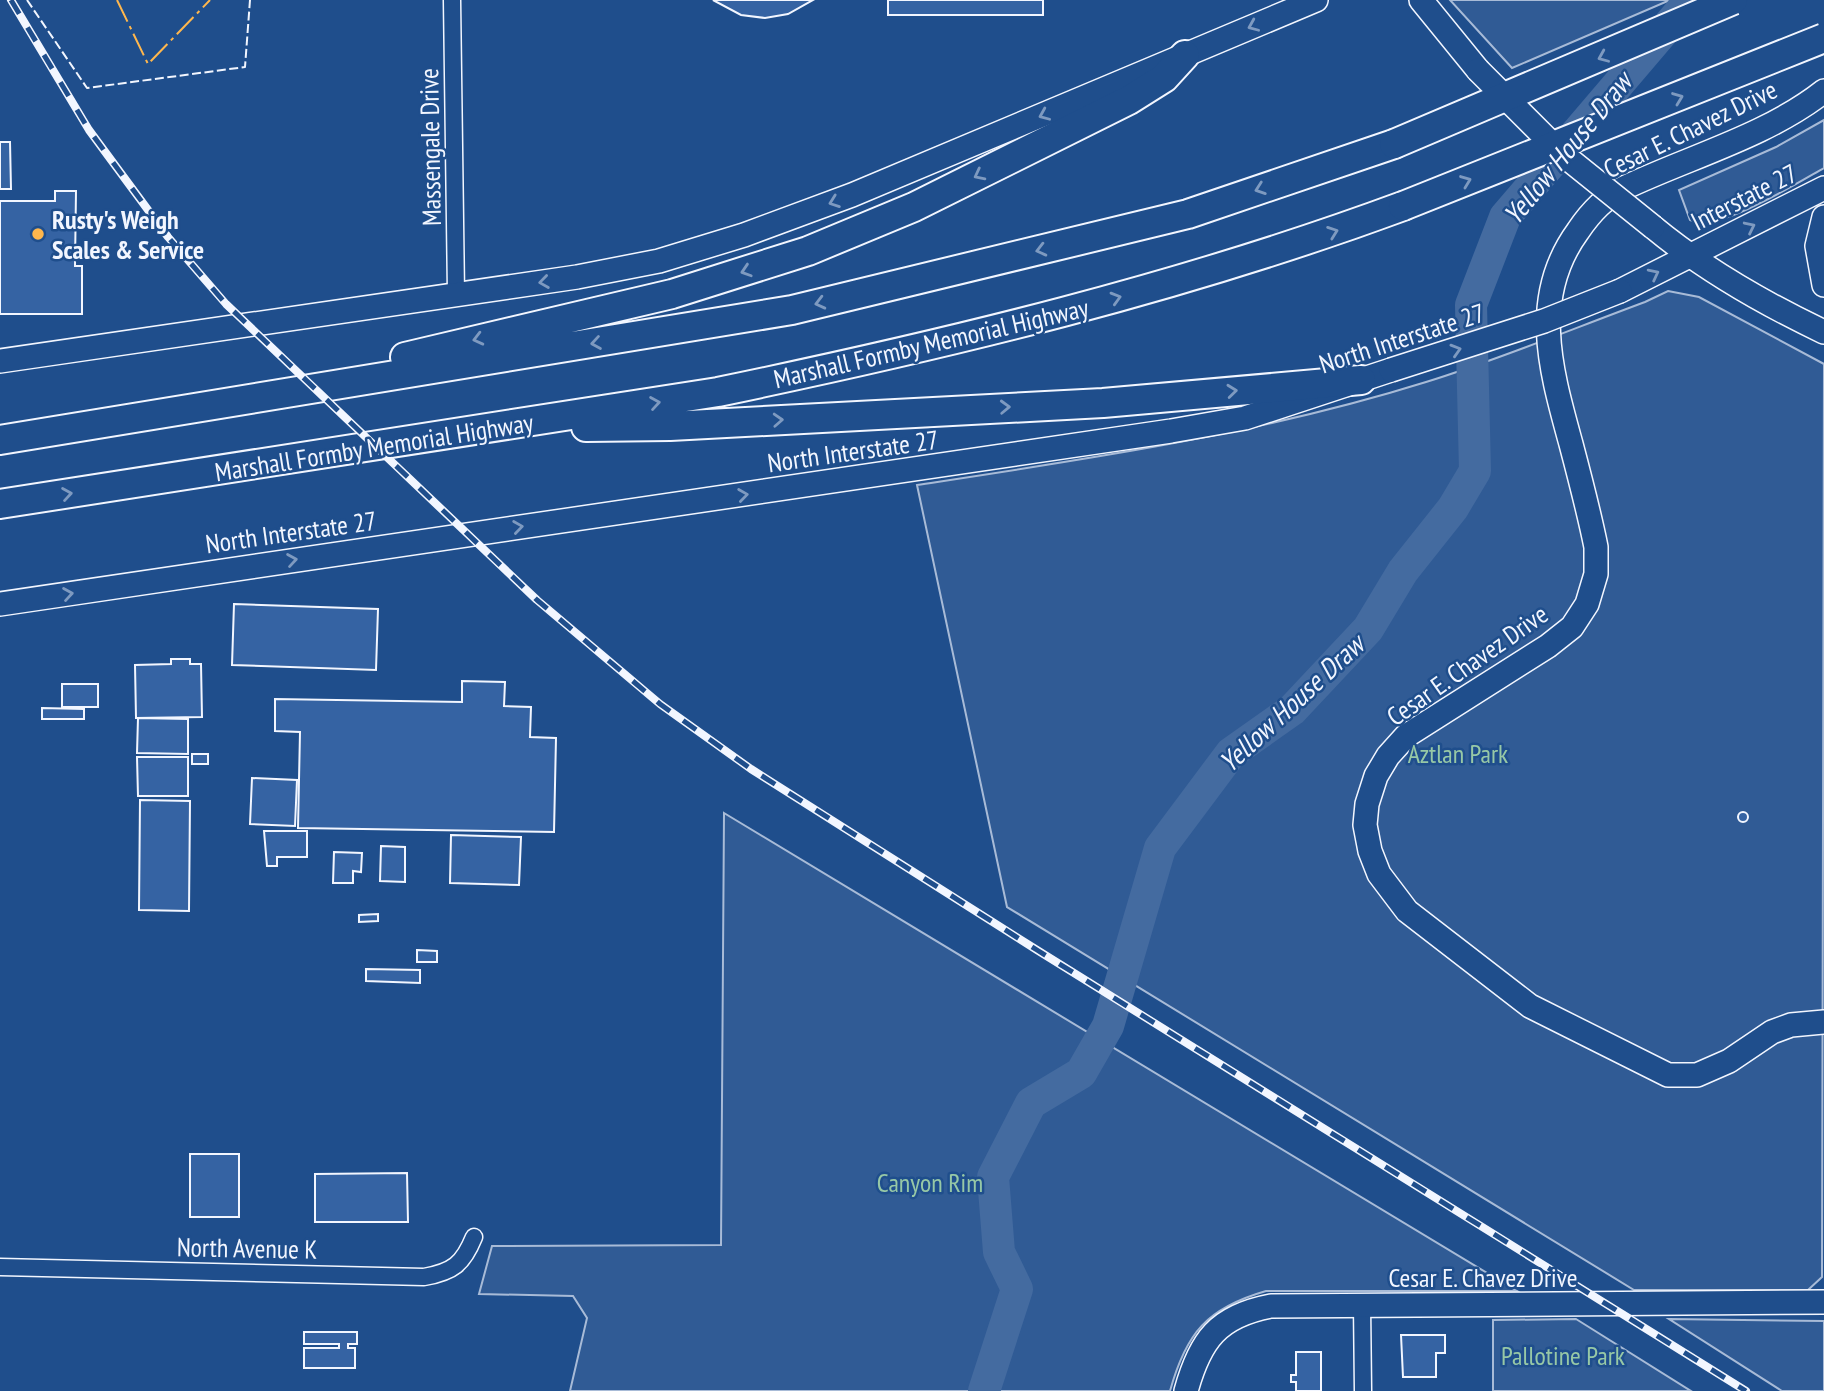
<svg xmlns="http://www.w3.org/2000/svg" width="1824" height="1391" font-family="'PT Sans Narrow',sans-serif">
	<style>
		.green { fill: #305b95; stroke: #a8bbd7; stroke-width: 2 }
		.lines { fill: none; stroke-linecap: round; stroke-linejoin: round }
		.river { stroke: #446ba0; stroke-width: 32 }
		.building { fill: #3563a3; stroke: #f2f6ff; stroke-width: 2 }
		.street-casing { stroke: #f2f6ff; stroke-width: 19 }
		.secondary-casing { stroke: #f2f6ff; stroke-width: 26 }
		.highway-casing { stroke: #f2f6ff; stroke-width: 32 }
		.street { stroke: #1f4e8c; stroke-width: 16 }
		.secondary { stroke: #1f4e8c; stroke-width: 23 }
		.highway { stroke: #1f4e8c; stroke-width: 28 }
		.rail-casing { stroke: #f2f6ff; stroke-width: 8 }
		.rail { stroke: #1f4e8c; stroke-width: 5; stroke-dasharray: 16; stroke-linecap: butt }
		.secondary-bridge-casing { stroke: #f2f6ff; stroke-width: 26; stroke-linecap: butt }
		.highway-bridge-casing { stroke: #f2f6ff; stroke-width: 32; stroke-linecap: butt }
		.secondary-bridge { stroke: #1f4e8c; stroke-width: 23 }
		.highway-bridge { stroke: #1f4e8c; stroke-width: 28 }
		.fence { stroke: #f2f6ff; stroke-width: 2; stroke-dasharray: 9 3.5; stroke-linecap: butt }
		.power { stroke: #ffb74d; stroke-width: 2; stroke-dasharray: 24 5 3.5 5; stroke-linecap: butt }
		.oneway { stroke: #7e9ac0 }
		.poi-dot { fill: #ffb74d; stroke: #1f4e8c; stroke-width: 2.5 }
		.labels { text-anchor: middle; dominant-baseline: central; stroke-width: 5; stroke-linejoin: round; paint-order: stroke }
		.street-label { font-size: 26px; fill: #f2f6ff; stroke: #1f4e8c }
		.poi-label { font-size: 26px; font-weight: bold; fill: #f2f6ff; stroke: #1f4e8c; text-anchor: start }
		.park-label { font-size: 26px; fill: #97c8a6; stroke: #1f4e8c }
		.water-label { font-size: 28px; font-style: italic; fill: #f2f6ff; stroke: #1f4e8c }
	</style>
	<rect width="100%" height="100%" fill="#1f4e8c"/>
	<path class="green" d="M1450 0H1670L1512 68Z
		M1824 120V168C1799 182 1714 235 1690 220L1679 190 1776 147Z
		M1668 291 1699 297 1824 364 1822 1277 1808 1290H1634L1007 907 917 485C1088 459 1260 434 1426 382 1500 359 1572 329 1645 302Z
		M724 813 1517 1291H1266C1207 1308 1186 1333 1170 1391H570L587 1318 573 1296 479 1294 492 1246 721 1245Z
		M1576 1319 1691 1391H1493V1320Z
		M1669 1319 1824 1321V1391H1782Z"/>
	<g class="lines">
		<path class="river" d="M984 1391 1017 1289 999 1252 993 1177 1031 1103 1081 1073 1108 1026 1160 848 1231 753 1292 710 1368 629 1403 571 1453 508 1475 471 1471 305 1505 217 1690 0"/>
	</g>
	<path class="building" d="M713 0H813L788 14 765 18 741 15Z
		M888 0H1043V15H888Z
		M0 142H10L11 189H0Z
		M55 191H76L75 266H82V314H0V201H55Z
		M234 604 378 609 376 670 232 665Z
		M171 659H190V664H201L202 717 136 718 135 665 171 664Z
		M462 681 505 682 504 706 531 707 530 737 556 738 554 832 298 828 300 732 275 731V699L462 702Z
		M62 684H98V707H62Z
		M42 708 84 709V719H42Z
		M138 718 188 719V754L137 753Z
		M192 754H208V764H192Z
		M137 757H188V796H138Z
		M252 778 297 780 295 826 250 824Z
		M140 800 190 801 189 911 139 910Z
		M1738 817a5 5 0 1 1 10 0a5 5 0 1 1-10 0Z
		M264 831H307V857H277V866H267Z
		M451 835 521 837 519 885 450 883Z
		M381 846 405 847V882L380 881Z
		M334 852 362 853 361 872 353 871V883H333Z
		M378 914V921L359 922V915Z
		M417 950 437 951V962H417Z
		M366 969 420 970V983L366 981Z
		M190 1154H239V1217H190Z
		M407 1173 408 1222H315V1174Z
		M304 1332H357V1344H348V1348H355V1368H304V1348H339V1344H304Z
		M1401 1335H1445V1353H1436V1377H1403Z
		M1296 1352H1321V1391H1296V1382H1291V1375H1296Z"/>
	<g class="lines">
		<defs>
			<path id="street" d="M452 0 456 294
				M0 1267 424 1277C453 1272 463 1264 474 1237
				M1362 1304 1363 1391"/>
			<path id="secondary" d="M1421 0 1478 70
				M1824 91C1767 136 1689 157 1624 188 1605 197 1590 213 1578 231 1529 298 1551 371 1571 444 1580 478 1589 512 1596 547V574L1587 604 1572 627 1548 646 1406 736 1388 756 1376 776 1367 804 1365 825 1370 851 1379 874 1407 911 1530 1006 1668 1075H1697L1729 1061 1772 1032 1791 1025 1824 1022
				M1824 217 1817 246 1824 285
				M1653 227C1705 270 1763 303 1824 332
				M1620 291 1824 188
				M0 361 577 277 659 261 744 235 852 195 1316 0
				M0 604 1171 431 1245 418 1391 370
				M1186 1391C1200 1340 1218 1316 1271 1306L1824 1302"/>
			<path id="highway" d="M405 357 672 294 808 251 914 207 1129 100 1164 78 1185 55
				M586 427 670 426 1103 403 1361 380
				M0 440 792 310 1188 214 1394 144
				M0 504 718 392C949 344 1181 288 1403 206"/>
		</defs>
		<use href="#street" class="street-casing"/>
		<use href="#secondary" class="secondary-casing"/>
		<use href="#highway" class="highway-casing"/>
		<use href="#street" class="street"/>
		<use href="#secondary" class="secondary"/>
		<use href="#highway" class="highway"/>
		<defs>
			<path id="rail" d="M11 0 89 130 168 237 226 304 537 600 660 704 751 769 1037 950 1746 1391"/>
		</defs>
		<use href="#rail" class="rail-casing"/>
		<use href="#rail" class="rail"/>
		<defs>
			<path id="secondary-bridge" d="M1478 70 1561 153 1653 227
				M1391 370 1544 321 1620 291"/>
			<path id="highway-bridge" d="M1394 144 1733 0
				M1403 206 1824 38"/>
		</defs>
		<use href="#secondary-bridge" class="secondary-bridge-casing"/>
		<use href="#highway-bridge" class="highway-bridge-casing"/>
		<use href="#secondary-bridge" class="secondary-bridge"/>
		<use href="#highway-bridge" class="highway-bridge"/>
		<path class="fence" d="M27 0 87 88 245 67 250 0"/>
		<path class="power" d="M117 0 148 64 210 0"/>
	</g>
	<defs><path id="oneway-chevron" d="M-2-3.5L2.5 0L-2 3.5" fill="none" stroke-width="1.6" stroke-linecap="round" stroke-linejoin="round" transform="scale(1.75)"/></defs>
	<g class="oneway">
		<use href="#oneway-chevron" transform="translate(1253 26) rotate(157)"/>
		<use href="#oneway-chevron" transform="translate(1603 57) rotate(157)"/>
		<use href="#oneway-chevron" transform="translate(1678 98) rotate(-21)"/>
		<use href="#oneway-chevron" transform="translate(1044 115) rotate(157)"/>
		<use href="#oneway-chevron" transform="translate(979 175) rotate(153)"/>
		<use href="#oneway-chevron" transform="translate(1466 181) rotate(-21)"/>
		<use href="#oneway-chevron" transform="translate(1260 189) rotate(161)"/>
		<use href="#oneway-chevron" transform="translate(834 202) rotate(160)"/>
		<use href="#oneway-chevron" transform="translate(1750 227) rotate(-26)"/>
		<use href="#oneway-chevron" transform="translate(1333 232) rotate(-20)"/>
		<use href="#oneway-chevron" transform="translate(1041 250) rotate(166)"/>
		<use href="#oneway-chevron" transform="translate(746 271) rotate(162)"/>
		<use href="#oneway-chevron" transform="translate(1654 274) rotate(-27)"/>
		<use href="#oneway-chevron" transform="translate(544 282) rotate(172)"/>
		<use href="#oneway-chevron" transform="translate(1116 298) rotate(-16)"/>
		<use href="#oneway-chevron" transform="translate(820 303) rotate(166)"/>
		<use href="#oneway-chevron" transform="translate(478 339) rotate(166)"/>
		<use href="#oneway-chevron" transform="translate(596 343) rotate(171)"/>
		<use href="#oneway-chevron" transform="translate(1456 350) rotate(-17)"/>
		<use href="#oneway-chevron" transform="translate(1232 391) rotate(-6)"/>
		<use href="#oneway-chevron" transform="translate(655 403) rotate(-9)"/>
		<use href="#oneway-chevron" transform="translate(1005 407) rotate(-2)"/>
		<use href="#oneway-chevron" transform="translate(778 420) rotate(-3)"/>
		<use href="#oneway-chevron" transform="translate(67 494) rotate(-9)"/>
		<use href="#oneway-chevron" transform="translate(743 495) rotate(-8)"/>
		<use href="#oneway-chevron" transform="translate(518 527) rotate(-8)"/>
		<use href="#oneway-chevron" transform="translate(292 560) rotate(-9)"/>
		<use href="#oneway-chevron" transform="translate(68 594) rotate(-9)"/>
	</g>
	<circle class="poi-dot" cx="38" cy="234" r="7"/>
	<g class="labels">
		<g class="street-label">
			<text transform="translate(1690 129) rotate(-26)">Cesar E. Chavez Drive</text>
			<text transform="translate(430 147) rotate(-91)">Massengale Drive</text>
			<text transform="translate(1744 197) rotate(-27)">Interstate 27</text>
			<text transform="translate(1402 338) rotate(-18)">North Interstate 27</text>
			<text transform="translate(931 343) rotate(-13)">Marshall Formby Memorial Highway</text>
			<text transform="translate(374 447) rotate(-9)">Marshall Formby Memorial Highway</text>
			<text transform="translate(853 451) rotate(-8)">North Interstate 27</text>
			<text transform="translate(291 532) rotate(-8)">North Interstate 27</text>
			<text transform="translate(1467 665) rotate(-35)">Cesar E. Chavez Drive</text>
			<text transform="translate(247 1248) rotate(1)">North Avenue K</text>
			<text x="1483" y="1277">Cesar E. Chavez Drive</text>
		</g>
		<g class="poi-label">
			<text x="52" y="219">Rusty's Weigh<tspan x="52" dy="30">Scales &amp; Service</tspan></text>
		</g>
		<g class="park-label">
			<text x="1458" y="753">Aztlan Park</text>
			<text x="930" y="1182">Canyon Rim</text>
			<text x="1563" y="1355">Pallotine Park</text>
		</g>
		<g class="water-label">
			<text transform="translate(1567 148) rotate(-51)">Yellow House Draw</text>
			<text transform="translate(1291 703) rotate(-43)">Yellow House Draw</text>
		</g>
	</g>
</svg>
